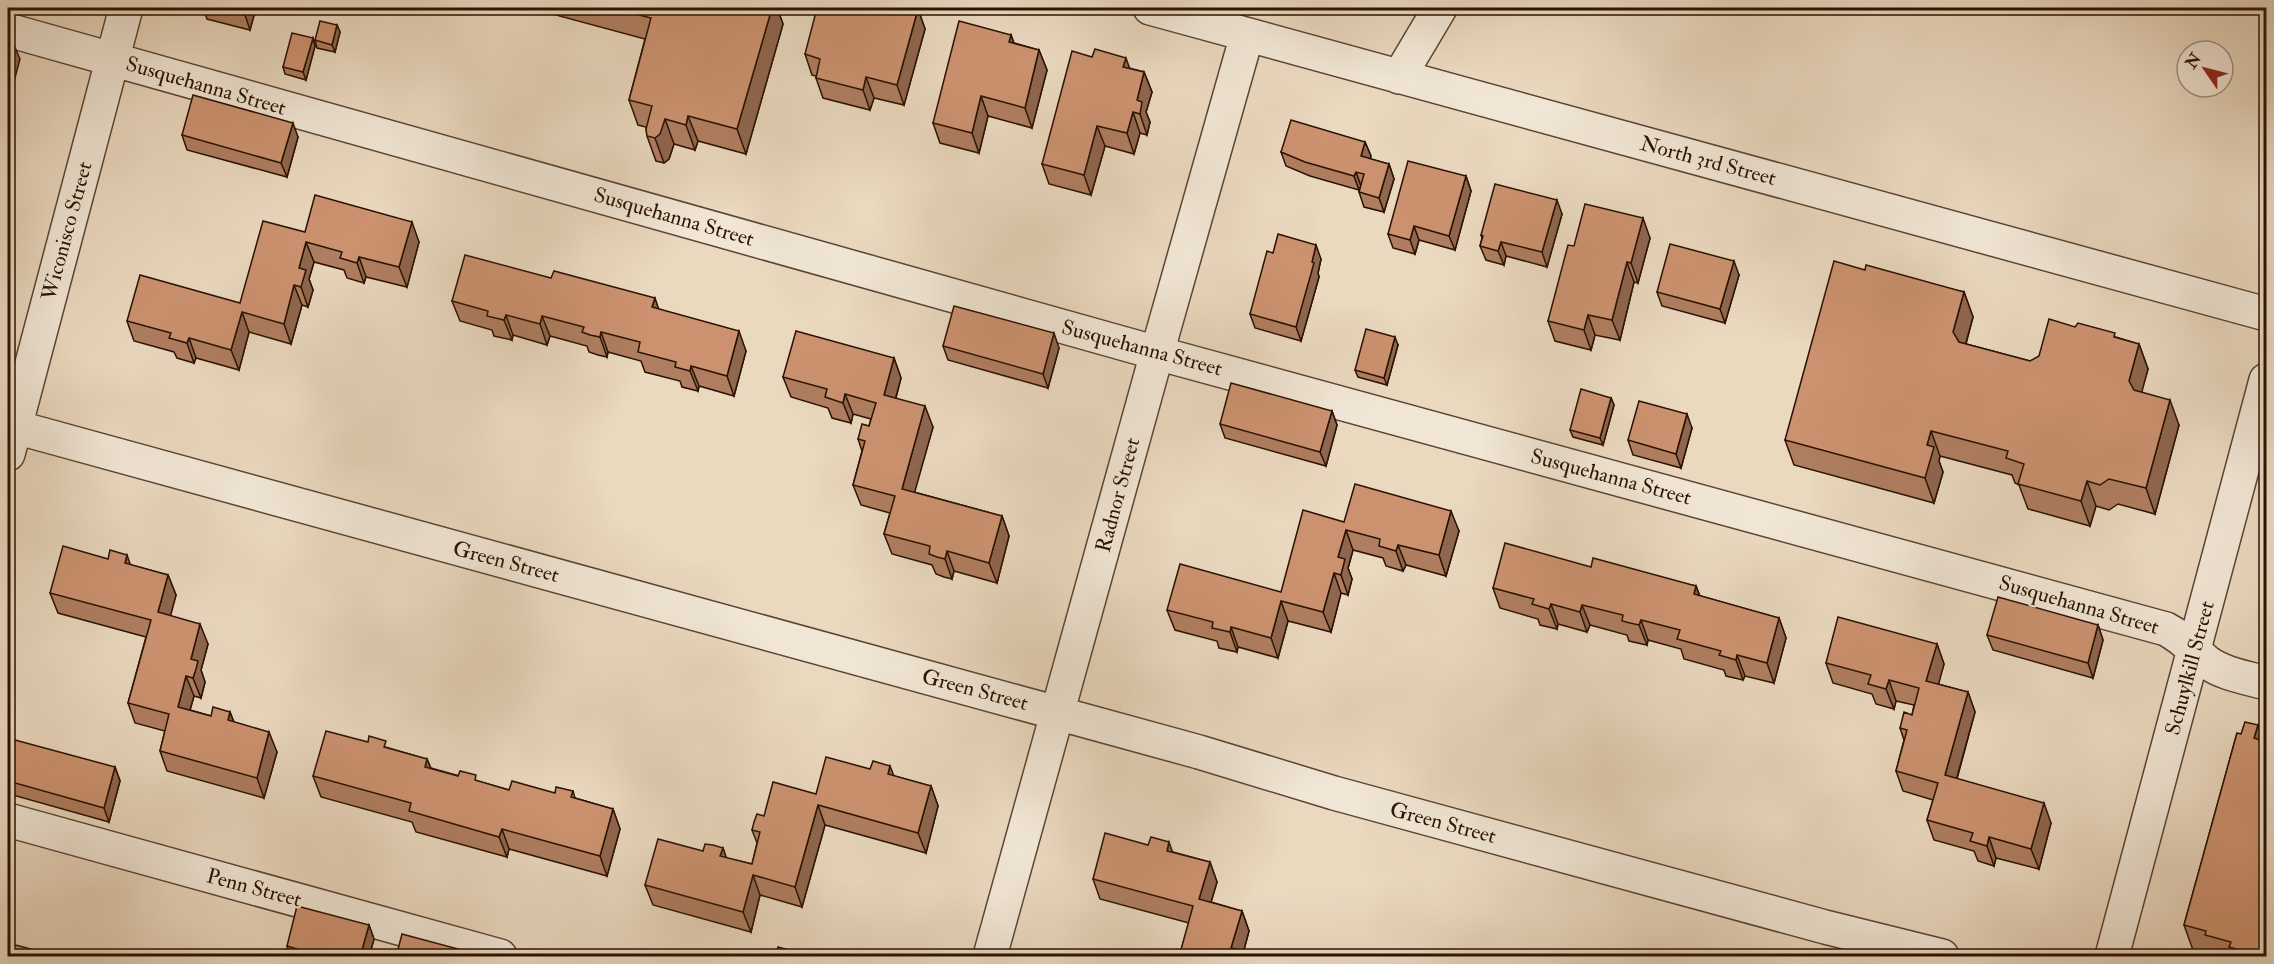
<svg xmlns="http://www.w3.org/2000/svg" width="2274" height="964" font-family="'IM FELL Double Pica',serif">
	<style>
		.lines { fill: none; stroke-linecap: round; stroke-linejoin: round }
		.street-casing { stroke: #5a4432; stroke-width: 36 }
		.street { stroke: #f1e6d5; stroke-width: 33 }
		.wall { fill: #af7e60; stroke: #2a1203; stroke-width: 1.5 }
		.shaded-wall { fill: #8f664e; stroke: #2a1203; stroke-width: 1.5 }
		.building { fill: #cc9270; stroke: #2a1203; stroke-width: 1.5 }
		.labels { text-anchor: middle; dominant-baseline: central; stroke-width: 4.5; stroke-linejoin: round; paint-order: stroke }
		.street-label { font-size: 21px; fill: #2a1203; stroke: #f1e6d5 }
	</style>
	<rect width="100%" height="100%" fill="#ead8bf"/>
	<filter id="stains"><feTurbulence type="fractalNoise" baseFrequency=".00333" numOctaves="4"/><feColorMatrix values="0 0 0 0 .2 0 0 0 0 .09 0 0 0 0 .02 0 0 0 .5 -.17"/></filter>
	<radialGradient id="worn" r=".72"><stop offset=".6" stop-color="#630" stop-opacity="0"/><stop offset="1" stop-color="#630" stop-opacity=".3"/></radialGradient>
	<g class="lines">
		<defs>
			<path id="street" d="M1150 8 2266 314
				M8 30 1157 353 2166 629C2185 639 2192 649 2207 662 2223 674 2248 678 2266 683
				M1399 77 1440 8
				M8 425 1199 752 1334 793 1825 927 1942 956
				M8 454 126 8
				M8 820 500 956
				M990 956 1157 353 1247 35
				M2112 956 2266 380"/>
		</defs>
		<use href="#street" class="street-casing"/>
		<use href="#street" class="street"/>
	</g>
	<path class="wall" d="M203 8H256L250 30 207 19Z
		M471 8H483L482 10Z
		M550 8H777L783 24 746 154 698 141 695 150 674 144 669 159 664 163 656 161 647 136 646 127 638 125 629 100 645 39 552 14Z
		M918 9 925 29 904 105 874 98 870 110 823 98 816 78V76L812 75 805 54Z
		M337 25 340 32 335 52 317 48 315 40Z
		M1011 35 1014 43 1039 50 1047 70 1032 128 988 116 979 153 940 143 933 123Z
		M313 38 315 46 306 80 285 74 283 67Z
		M1129 68 1144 72 1152 92 1146 112 1150 122 1147 135 1140 133 1134 154 1105 146 1091 195 1049 184 1042 164Z
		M182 135 298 137 287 177 187 150Z
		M1365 142 1371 156 1370 159 1389 164 1394 179 1384 212 1364 207 1359 192V190L1310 176 1286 166 1281 152Z
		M1466 176 1471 191 1455 250 1419 240 1415 254 1393 248 1388 234Z
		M1562 214 1547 267 1506 256 1504 265 1486 260 1480 246 1482 238 1481 235Z
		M305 232 419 242 407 287 366 277 364 283 347 278 344 270 314 262 309 279 313 290 308 307 302 305 291 344 249 332 239 370 196 358 194 363 177 358 174 352 134 341 127 321 240 303Z
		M1650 238 1638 283 1634 282 1620 340 1595 335 1591 350 1555 341 1548 321 1574 246Z
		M1273 253 1321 259 1318 273 1319 277 1301 341 1255 328 1250 314Z
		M1865 270 1964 292 1973 317 1966 344 2030 361 2116 337 2139 344 2148 369 2141 392 2179 425 2155 514 2118 504 2109 510 2096 506 2090 526 2028 509 2019 485 2015 483 2012 475 1940 456 1939 461 1943 472 1934 503 1794 465 1785 440Z
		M1739 275 1725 323 1662 306 1657 292Z
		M452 301 659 309 746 351 734 396 699 386 698 391 682 387 680 381 645 372 641 361 608 352 607 357 598 355 589 352 587 346 550 336 547 345 513 335 512 340 494 336 492 330 460 321Z
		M1398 345 1387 385 1358 377 1355 370Z
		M943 346 1059 348 1048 388 948 360Z
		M894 358 901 378 896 398 933 427 914 492 1002 516 1009 536 997 583 954 571 952 579 944 577 936 574 932 565 892 554 884 534 890 513 861 505 853 485 862 451 858 439 869 426 871 419 853 414 851 423 832 418 828 408 791 397 783 377Z
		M1611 398 1614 405 1603 445 1573 437 1570 430Z
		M1332 411 1337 425 1326 466 1225 438 1220 424Z
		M1692 428 1681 468 1633 455 1628 440Z
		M1344 522 1459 531 1446 576 1406 565 1403 571 1386 566 1383 558 1353 550 1348 568 1352 579 1348 595 1341 593 1331 632 1288 621 1278 658 1238 647 1237 652 1219 648 1217 641 1175 630 1167 610 1281 592Z
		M131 565 168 575 176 595 170 616 208 644 201 670 205 682 201 698 194 696 190 710 211 716 230 712 234 722 277 752 264 798 167 771 160 751 165 731 135 723 128 703 146 637 58 613 50 593Z
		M1591 567 1696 586 1700 596 1779 618 1786 638 1774 683 1745 676 1743 680 1726 676 1724 670 1684 659 1681 649 1648 640 1647 645 1629 641 1627 635 1590 625 1587 632 1558 624 1557 629 1540 625 1538 619 1500 608 1493 588Z
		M2098 625 2103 640 2093 678 1993 650 1987 635Z
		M1937 644 1944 664 1938 684 1968 692 1975 712 1957 779 2051 823 2039 869 1996 858 1994 866 1978 861 1974 851 1934 840 1927 820 1933 800 1903 791 1896 771 1904 740 1900 728 1912 715 1914 705 1896 701 1894 709 1876 704 1872 694 1833 683 1826 663Z
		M2237 733 2266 957H2212V955L2193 950 2184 925Z
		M368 742 427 759 431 768 509 790 555 793 573 791 575 798 613 809 620 829 607 876 509 849 507 857 416 832 412 822 321 797 313 776Z
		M8 766 115 767 120 781 109 822 9 794 8 791Z
		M894 776 931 786 938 806 926 853 825 825 802 907 760 895 751 932 653 905 645 885 703 851 723 848 726 858 752 864 757 843 752 830 764 816 816 794Z
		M1173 852 1210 862 1217 882 1211 902 1242 911 1249 931 1242 957H1179L1189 923 1100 899 1093 879Z
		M369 925 374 939 369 957H290L287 946Z"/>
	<path class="shaded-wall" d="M247 8H256L250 30 245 15Z
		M772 8H777L783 24 746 154 737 129Z
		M918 9 925 29 904 105 897 85Z
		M337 25 340 32 335 52 332 45Z
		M1011 35 1018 55 1009 42Z
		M313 38 315 46 306 80 303 72Z
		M14 45 20 59 9 100 8 96V71Z
		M1039 50 1047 70 1032 128 1025 108Z
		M1126 58 1133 78 1123 67Z
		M1144 72 1152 92 1146 112 1150 122 1147 135 1140 114 1137 100Z
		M866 77 874 98 870 110 863 90Z
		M981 96 988 116 979 153 972 133Z
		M1133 112 1140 133 1134 154 1127 133Z
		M688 116 698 141 695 150 686 125Z
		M665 119 674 144 669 159 664 163 655 138Z
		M293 123 298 137 287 177 281 163Z
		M1097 126 1105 146 1091 195 1084 175Z
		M1365 142 1371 156 1366 170 1361 156Z
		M1389 164 1394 179 1384 212 1379 198Z
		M1356 172 1361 186 1359 190 1354 176Z
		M1466 176 1471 191 1455 250 1449 236Z
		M1557 200 1562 214 1547 267 1542 252Z
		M1643 218 1650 238 1638 283 1631 263Z
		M412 222 419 242 407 287 399 267Z
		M1414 226 1419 240 1415 254 1410 240Z
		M306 242 314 262 309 279 313 290 308 307 301 287 299 268Z
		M1501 242 1506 256 1504 265 1498 251Z
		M1316 245 1321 259 1318 273 1319 277 1301 341 1296 327Z
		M359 257 366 277 364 283 357 263Z
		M1734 261 1739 275 1725 323 1720 309Z
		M1627 262 1634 282 1620 340 1612 320Z
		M294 285 302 305 291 344 284 324Z
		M1964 292 1973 317 1962 357 1953 332Z
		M655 298 662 319 652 307Z
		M242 312 249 332 239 370 231 350Z
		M506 315 513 335 512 340 504 320Z
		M1588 315 1595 335 1591 350 1584 330Z
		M542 316 550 336 547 345 540 324Z
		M739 331 746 351 734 396 727 376Z
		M601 332 608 352 607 357 600 337Z
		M1054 333 1059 348 1048 388 1043 374Z
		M1395 337 1398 345 1387 385 1384 378Z
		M189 338 196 358 194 363 187 343Z
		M2139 344 2148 369 2138 406 2129 381Z
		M894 358 901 378 891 415 884 395Z
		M691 366 699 386 698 391 690 371Z
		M845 394 853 414 851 423 843 403Z
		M1611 398 1614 405 1603 445 1600 438Z
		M2170 400 2179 425 2155 514 2146 488Z
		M925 406 933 427 910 509 902 489Z
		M1332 411 1337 425 1326 466 1320 452Z
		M1687 414 1692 428 1681 468 1676 454Z
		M1931 431 1940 456 1939 461 1943 472 1934 503 1925 478 1927 445Z
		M2087 481 2096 506 2090 526 2081 501Z
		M1451 511 1459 531 1446 576 1439 555Z
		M1002 516 1009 536 997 583 989 563Z
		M1346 530 1353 550 1348 568 1352 579 1348 595 1341 575 1338 557Z
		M1398 545 1406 565 1403 571 1396 551Z
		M947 551 954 571 952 579 945 559Z
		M127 555 134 575 125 563Z
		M1334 573 1341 593 1331 632 1323 612Z
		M168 575 176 595 166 633 158 612Z
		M1696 586 1703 606 1694 594Z
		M1281 601 1288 621 1278 658 1271 638Z
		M1551 604 1558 624 1557 629 1549 609Z
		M1582 605 1590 625 1587 632 1580 612Z
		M1779 618 1786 638 1774 683 1767 663Z
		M1641 620 1648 640 1647 645 1639 625Z
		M200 624 208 644 201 670 205 682 201 698 193 678 191 659Z
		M2098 625 2103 640 2093 678 2088 663Z
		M1231 627 1238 647 1237 652 1230 632Z
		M1937 644 1944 664 1934 701 1926 681Z
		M1737 655 1745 676 1743 680 1736 660Z
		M186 676 194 696 185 727 178 707Z
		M1889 680 1896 701 1894 709 1886 689Z
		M1968 692 1975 712 1952 795 1945 775Z
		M230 712 237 732 228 720Z
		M2258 725 2266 750 2254 738Z
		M269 732 277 752 264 798 257 778Z
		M427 759 435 779 425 767Z
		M890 766 898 786 888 774Z
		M115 767 120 781 109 822 104 808Z
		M931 786 938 806 926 853 918 833Z
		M2044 803 2051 823 2039 869 2031 849Z
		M818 805 825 825 802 907 795 887Z
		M613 809 620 829 607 876 600 856Z
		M502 829 509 849 507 857 499 837Z
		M1989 837 1996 858 1994 866 1987 846Z
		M1169 842 1176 862 1167 851Z
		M723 848 730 868 720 856Z
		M1210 862 1217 882 1206 919 1199 899Z
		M753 875 760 895 751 932 743 912Z
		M1242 911 1249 931 1242 957H1235L1231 948Z
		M369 925 374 939 369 957H360Z"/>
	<path class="building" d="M213 8H247L245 15Z
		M612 8H772L737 129 688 116 686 125 665 119 660 134 655 138 647 136 646 129 652 106 629 100 651 18Z
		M817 8H914L918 9 897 85 866 77 863 90 816 78 820 59 805 54Z
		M320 21 337 25 332 45 315 40Z
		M959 21 1011 35 1009 42 1039 50 1025 108 981 96 972 133 933 123Z
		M292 33 313 38 303 72 283 67Z
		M8 43 14 45 8 71Z
		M1095 49 1126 58 1123 67 1144 72 1137 100 1142 102 1140 114 1133 112 1127 133 1097 126 1084 175 1042 164 1072 51 1092 57Z
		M193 95 293 123 281 163 182 135Z
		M1291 120 1365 142 1361 156 1389 164 1379 198 1359 192 1364 174 1356 172 1354 176 1305 162 1281 152Z
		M1408 161 1466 176 1449 236 1414 226 1410 240 1388 234Z
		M1495 184 1557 200 1542 252 1501 242 1498 251 1480 246 1483 236 1481 235Z
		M315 195 412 222 399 267 359 257 357 263 340 258 342 252 306 242 299 268 306 270 301 287 294 285 284 324 242 312 231 350 189 338 187 343 169 338 171 333 127 321 140 275 240 303 263 221 305 232Z
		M1585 204 1643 218 1631 263 1627 262 1612 320 1588 315 1584 330 1548 321 1568 245 1574 246Z
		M1278 234 1316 245 1312 262 1314 263 1296 327 1250 314 1267 251 1273 253Z
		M1670 244 1734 261 1720 309 1657 292Z
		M465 255 551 278 554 271 655 298 652 307 739 331 727 376 691 366 690 371 675 367 676 362 638 352 640 342 601 332 600 337 590 335 582 332 584 327 542 316 540 324 506 315 504 320 487 316 488 311 452 301Z
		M1834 261 1865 270 1866 265 1964 292 1953 332 1959 342 2030 361 2039 356 2049 319 2075 327 2078 323 2115 333 2114 337 2139 344 2129 381 2134 390 2170 400 2146 488 2109 479 2100 485 2087 481 2081 501 2018 484 2024 464 2006 458 2008 451 1931 431 1927 445 1934 447 1925 478 1785 440Z
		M954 306 1054 333 1043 374 943 346Z
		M1366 329 1395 337 1384 378 1355 370Z
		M796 331 894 358 884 395 925 406 902 489 1002 516 989 563 947 551 945 559 937 557 929 554 930 546 884 534 895 496 853 485 865 441 858 439 862 424 869 426 876 403 845 394 843 403 825 397 827 389 783 377Z
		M1231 383 1332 411 1320 452 1220 424Z
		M1581 389 1611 398 1600 438 1570 430Z
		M1639 401 1687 414 1676 454 1628 440Z
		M1355 484 1451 511 1439 555 1398 545 1396 551 1379 546 1380 539 1346 530 1338 557 1345 559 1341 575 1334 573 1323 612 1281 601 1271 638 1231 627 1230 632 1212 628 1213 622 1167 610 1180 564 1281 592 1303 510 1344 522Z
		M1505 543 1591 567 1593 558 1696 586 1694 594 1779 618 1767 663 1737 655 1736 660 1719 655 1721 651 1677 639 1680 630 1641 620 1639 625 1630 623 1622 621 1623 615 1582 605 1580 612 1551 604 1549 609 1532 604 1534 599 1493 588Z
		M63 546 108 559 110 550 127 555 125 563 168 575 158 612 200 624 191 659 198 661 196 669 193 678 186 676 178 707 211 716 213 707 230 712 228 720 269 732 257 778 160 751 169 714 128 703 151 620 50 593Z
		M1998 597 2098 625 2088 663 1987 635Z
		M1838 617 1937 644 1926 681 1968 692 1945 775 2044 803 2031 849 1989 837 1987 846 1970 841 1973 833 1927 820 1938 783 1896 771 1907 730 1900 728 1904 712 1912 715 1919 688 1889 680 1886 689 1868 684 1871 675 1826 663Z
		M2245 722 2258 725 2254 738 2266 742V957L2229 947 2231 942 2205 935 2206 931 2184 925 2237 733 2241 734Z
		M326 731 368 742 369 736 386 741 384 747 427 759 425 767 458 776 460 771 476 775 475 780 509 790 512 781 555 793 556 787 573 791 571 797 613 809 600 856 502 829 499 837 409 811 411 803 313 776Z
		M15 740 115 767 104 808 8 781V766Z
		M826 757 870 769 873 761 890 766 888 774 931 786 918 833 818 805 795 887 753 875 743 912 645 885 658 839 703 851 705 844 713 845 723 848 720 856 752 864 760 832 752 830 754 822 757 814 764 816 773 782 816 794Z
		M1105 833 1148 845 1151 837 1169 842 1167 851 1210 862 1199 899 1242 911 1231 948 1239 950 1237 957H1179L1193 906 1093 879Z
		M297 906 369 925 360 957H324L287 946Z
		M402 934 473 953V957H396Z
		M8 943 42 952 40 957H8Z
		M778 947 815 957H775Z"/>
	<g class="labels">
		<g class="street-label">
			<text transform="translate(206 86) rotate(16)">Susquehanna Street</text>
			<text transform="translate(1708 161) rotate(15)">North 3rd Street</text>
			<text transform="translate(674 217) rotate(16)">Susquehanna Street</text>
			<text transform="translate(67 231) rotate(-75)">Wiconisco Street</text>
			<text transform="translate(1142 348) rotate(15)">Susquehanna Street</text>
			<text transform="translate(1611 477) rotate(15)">Susquehanna Street</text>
			<text transform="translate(1118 495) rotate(-75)">Radnor Street</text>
			<text transform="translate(506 562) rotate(15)">Green Street</text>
			<text transform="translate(2079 605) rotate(16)">Susquehanna Street</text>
			<text transform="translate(2190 668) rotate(-75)">Schuylkill Street</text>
			<text transform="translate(975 690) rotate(15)">Green Street</text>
			<text transform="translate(1443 823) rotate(15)">Green Street</text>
			<text transform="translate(254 888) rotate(15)">Penn Street</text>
		</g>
	</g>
	<rect width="2274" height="964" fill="none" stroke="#ead8bf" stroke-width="30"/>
	<rect x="9" y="9" width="2256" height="946" fill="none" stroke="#2a1203" stroke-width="3"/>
	<rect x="15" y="15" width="2244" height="934" fill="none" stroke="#2a1203" stroke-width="1.5"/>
	<g transform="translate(2205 69) rotate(305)"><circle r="28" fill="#f1e6d5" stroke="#a19181" stroke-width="1.5"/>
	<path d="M0-4.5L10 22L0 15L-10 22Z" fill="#8f2418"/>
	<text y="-9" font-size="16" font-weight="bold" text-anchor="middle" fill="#2a1203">N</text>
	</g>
	<rect width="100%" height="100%" filter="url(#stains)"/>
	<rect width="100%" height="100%" fill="url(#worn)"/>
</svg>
